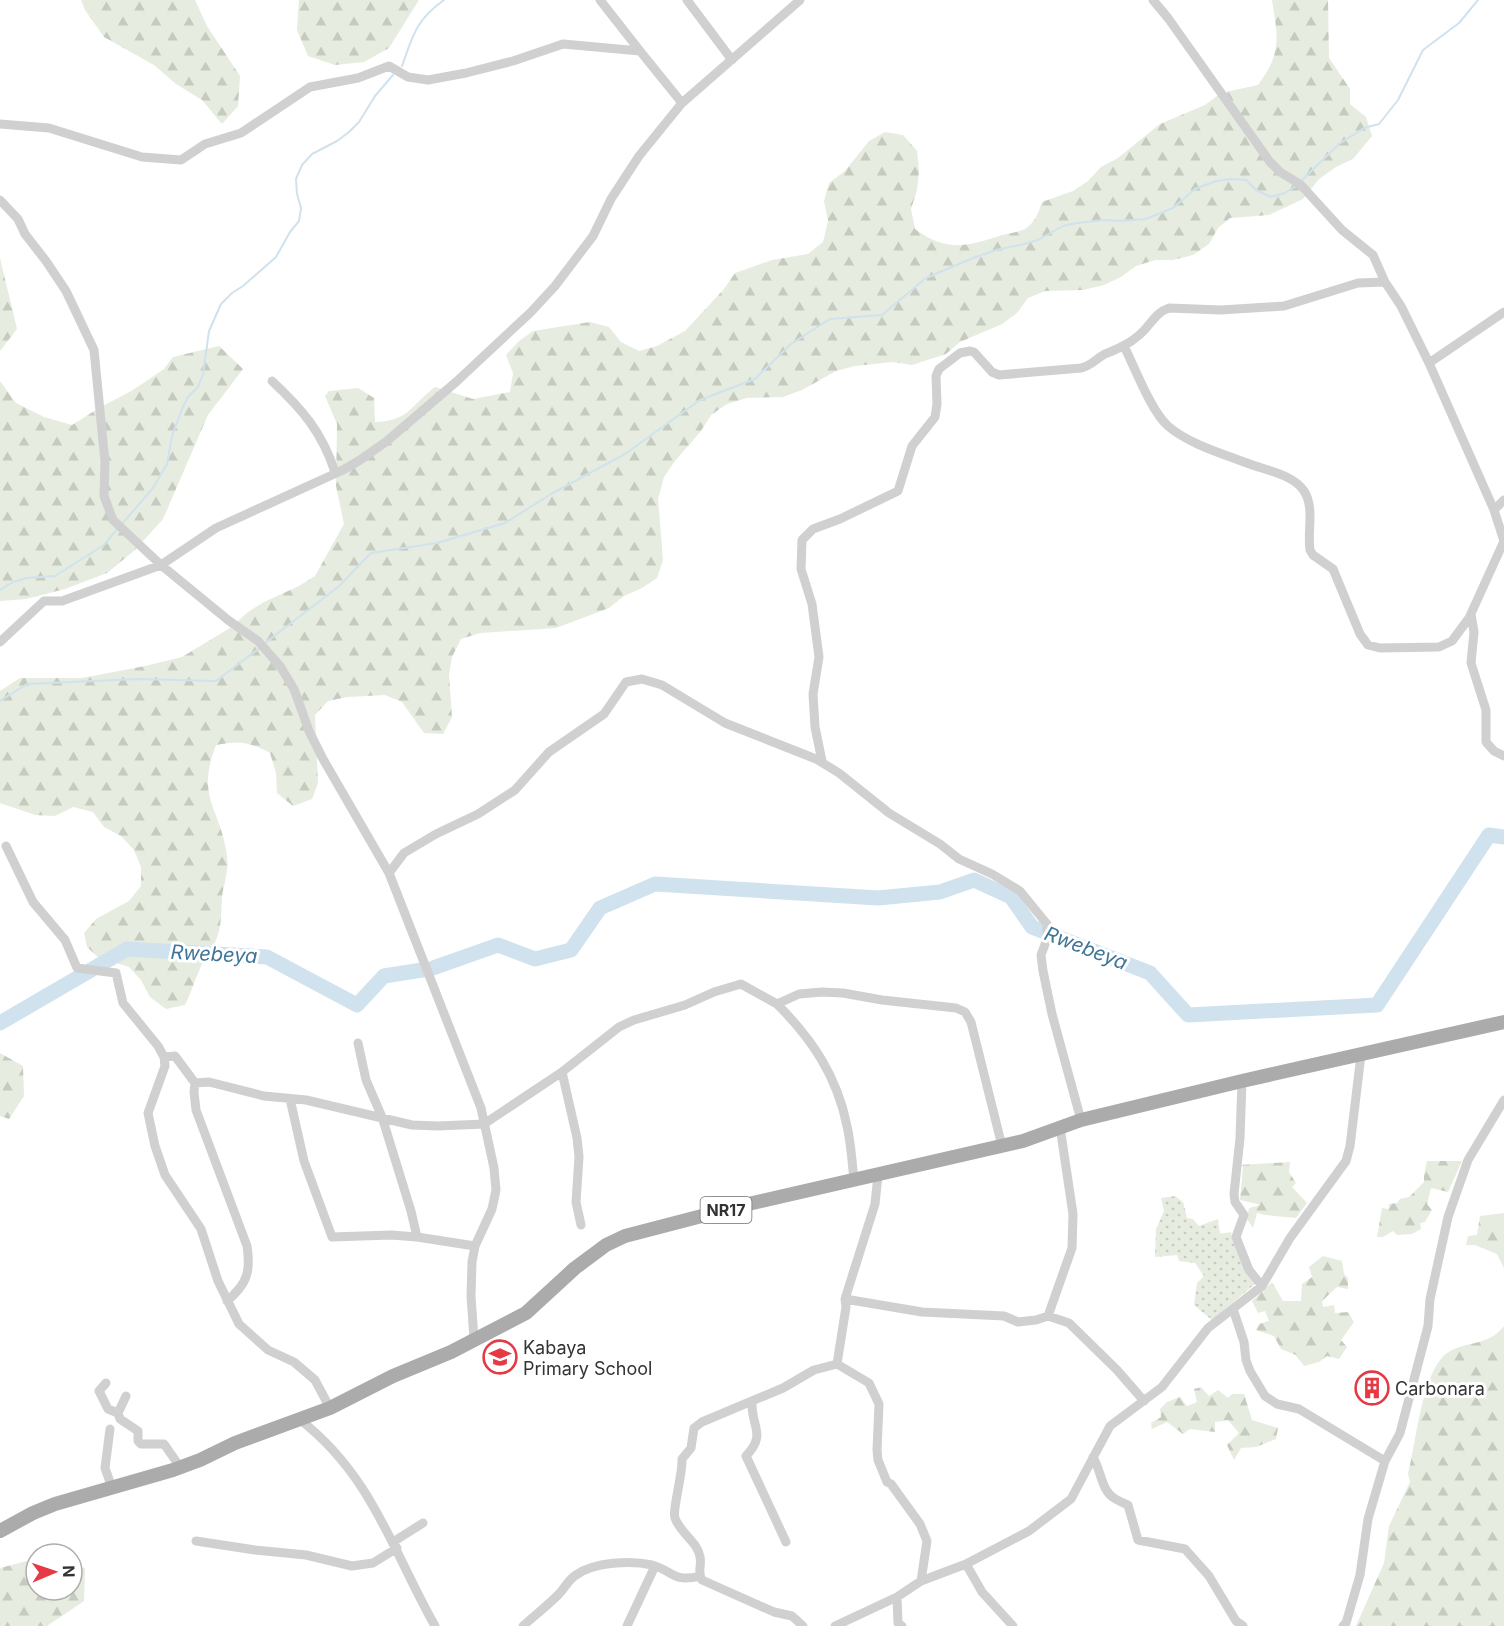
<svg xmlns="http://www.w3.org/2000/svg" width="1504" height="1626" font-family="Inter,sans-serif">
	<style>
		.grass { fill: url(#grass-dots) }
		.forest { fill: url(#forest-firs) }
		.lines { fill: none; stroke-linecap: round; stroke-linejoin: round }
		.stream { stroke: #cfe2ee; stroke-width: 2 }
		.river { stroke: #cfe2ee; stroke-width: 15 }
		.minor { stroke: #d0d0d0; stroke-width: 9 }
		.primary { stroke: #ababab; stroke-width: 14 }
		.labels { text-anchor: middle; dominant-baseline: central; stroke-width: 6; stroke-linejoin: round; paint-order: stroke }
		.shield { fill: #fff; stroke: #707070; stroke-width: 1.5 }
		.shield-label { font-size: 16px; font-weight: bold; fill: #333 }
		.poi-label { font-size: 18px; fill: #333; stroke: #fff; text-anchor: start }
		.water-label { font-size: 20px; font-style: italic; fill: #3f7597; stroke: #fff }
	</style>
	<defs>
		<pattern id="grass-dots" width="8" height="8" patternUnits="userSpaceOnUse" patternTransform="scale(1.5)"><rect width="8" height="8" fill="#e6ecdf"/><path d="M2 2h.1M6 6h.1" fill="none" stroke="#c6cbc0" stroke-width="1.8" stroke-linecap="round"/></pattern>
		<pattern id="forest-firs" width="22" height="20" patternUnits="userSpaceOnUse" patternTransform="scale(1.5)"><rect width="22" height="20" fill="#e6ecdf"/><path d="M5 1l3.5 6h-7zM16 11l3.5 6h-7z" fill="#c6cbc0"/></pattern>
	</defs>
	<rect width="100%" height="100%" fill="#fff"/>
	<path class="grass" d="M1175 1196 1183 1202 1187 1218 1193 1219 1199 1226 1218 1219 1220 1234 1231 1232 1233 1242 1256 1283 1212 1320 1194 1305 1197 1283 1204 1276 1195 1263 1179 1261 1177 1255 1155 1257 1156 1229 1164 1211 1161 1198Z"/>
	<path class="forest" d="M81 0H195L207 26 240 76 238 106 222 124 202 100 176 84 154 65 104 37 85 10Z
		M299 0H419L389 48 364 62 335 65 308 56 297 30Z
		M1272 0H1328L1329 58 1350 89V104L1366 117 1372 136 1353 159 1336 167 1319 179 1303 199 1269 215 1230 218 1218 228 1209 244 1193 255 1173 260H1155L1136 266 1121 277 1104 285 1083 290 1045 291 1028 298 1017 313 1002 324 960 342 946 354 912 365 893 362 855 366 836 371 802 390 783 397 747 398 727 404 711 415 701 431 675 461 664 477 658 499 663 560 657 578 642 588 624 596 609 608 556 628 480 633 461 639 452 657 449 675 452 717 443 734 424 733 402 702 385 695 347 697 328 701 315 715 318 783 312 799 293 806 277 793 276 773 270 753C249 742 240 740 216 745 195 799 221 808 227 856 229 871 224 883 222 897 221 910 222 922 218 934 215 948 204 958 199 971 194 982 191 993 185 1005L166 1009 150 997 141 980 129 967 98 957 87 947 84 933 96 919 129 901 141 886V867L134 850 121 836 104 827 93 812 73 807 55 816 35 815 0 803V691L20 678H82L145 666 182 657 230 628 248 612 264 602 299 586 315 576 344 524 336 486 337 424 325 396 329 391 358 388 374 398 375 422C409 421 410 406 435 387L473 399 510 392 513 373 506 355 518 342 533 331 590 322 609 327 621 342 639 351 657 346 685 331 724 289 735 273 772 260 808 254 823 242 828 221 824 201 829 183 845 171 869 141 885 132 903 135 917 151 919 171 917 190 911 209 915 229C946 252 967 247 1002 235 1010 233 1023 232 1029 226 1036 220 1039 211 1042 202L1073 191 1088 181 1101 167 1118 158 1160 124 1205 105 1221 93 1258 85C1282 53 1278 38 1272 0Z
		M0 258 17 329 0 351V355Z
		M219 346 243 369 208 415 163 519 135 550 107 573 65 589 26 599 0 601V381L16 403 44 417 72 425 99 408 133 390 164 369 173 357Z
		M0 1053 23 1066 24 1096 9 1119 0 1116Z
		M1427 1161H1462L1448 1192 1431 1188 1427 1204 1432 1210 1425 1222 1420 1223 1421 1229 1412 1234 1397 1235 1393 1231 1383 1237H1377L1382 1208 1389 1209V1204L1397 1203 1400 1199 1409 1197 1424 1182V1175Z
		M1290 1162 1289 1172 1296 1183 1292 1187 1307 1203 1296 1218 1265 1215 1257 1213 1253 1228 1247 1219 1249 1208 1261 1205 1240 1200 1243 1166 1240 1165Z
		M1504 1213V1268L1497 1254 1475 1245H1466L1468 1236 1477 1235 1480 1216Z
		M1323 1256 1342 1261 1344 1274 1348 1278V1289L1337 1287 1322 1301 1323 1307 1334 1305 1335 1313 1348 1312 1354 1322 1341 1340 1347 1347 1339 1359 1327 1356 1319 1362 1304 1366 1296 1355 1281 1349 1274 1336 1256 1330 1259 1324 1269 1321 1265 1311 1258 1313 1252 1301 1272 1282 1283 1301H1301L1302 1284 1312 1277 1309 1267Z
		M1504 1326V1626H1356L1384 1563 1389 1526 1410 1482 1408 1474C1416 1444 1422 1371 1447 1353 1467 1340 1488 1347 1504 1326Z
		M1201 1387 1209 1396 1218 1390 1228 1398 1232 1394H1244L1252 1420 1278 1428 1276 1439 1256 1447 1241 1448 1234 1460 1227 1445 1239 1433 1228 1420 1215 1422V1432L1190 1429 1183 1434 1167 1422 1152 1429 1151 1423 1161 1417 1160 1409 1167 1402 1180 1397 1187 1406 1197 1402 1194 1389Z
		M27 1561H36V1590H72V1565L85 1568 84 1601 47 1626H0V1568Z"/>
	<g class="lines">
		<path class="stream" d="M402 66C413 35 416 20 444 0
			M1300 182 1339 144 1364 128 1379 124 1398 100 1423 50 1459 23 1478 0
			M122 524 153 488 167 464 172 436 182 409 188 397 198 387 203 374 209 331 221 304 232 293 243 286 276 257 290 232 299 221 301 208 297 194 296 179 302 165 312 154 337 141 349 132 359 122 375 96 393 75
			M0 590 13 582 27 578 55 576 104 545 118 528
			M265 643 338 587 371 553 437 543 505 523 551 494 625 454 700 400 755 379 791 344 830 319 882 315 926 278 973 258 996 250 1024 244 1038 240 1063 226 1077 223 1105 220 1119 221 1146 219 1173 208 1195 189 1216 181 1231 179 1246 180 1256 190 1271 197 1285 193 1296 186
			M0 701 27 684 138 679 216 681 261 647"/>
		<path class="river" d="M433 968 498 945 535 959 571 950 600 908 655 884 878 898 940 892 974 880 1011 897 1032 927 1150 973 1188 1015 1377 1005 1489 835 1504 837
			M0 1023 127 949 267 957 357 1005 384 976 422 970"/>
		<path class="minor" d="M600 0 640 51
			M687 0 732 60
			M1153 0 1168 18 1270 162 1280 172 1301 185 1342 230 1373 255 1385 282 1401 306 1429 363 1494 510 1504 541
			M0 124 49 128 142 157 181 160 205 144 241 133 310 87 358 78 389 66 408 77 428 80 466 73 513 61 563 44 640 51 682 103
			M0 200 18 219 25 234 46 261 66 291 94 350 105 462 104 496 113 520 161 565 228 620 258 641 280 666 294 689 309 731 323 759 389 873 481 1108 494 1168 496 1190 492 1209 475 1246 472 1262 471 1296 474 1339
			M1124 346C1135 368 1151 411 1168 426 1187 443 1223 454 1247 463 1264 470 1293 474 1304 491 1315 508 1307 531 1310 550L1313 555 1333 569 1360 634 1368 645 1380 648 1439 647 1452 641 1469 618 1504 541
			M1429 363 1504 312
			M272 381C302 409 322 432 335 472
			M1494 510 1504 500
			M1471 614 1474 632 1471 663 1486 710V742L1494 751 1504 756
			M0 642 44 601H62L161 565 216 528 343 470 360 460 387 441 456 382 531 312 555 286 593 236 611 199 639 156 682 103 800 0
			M822 761 815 727 813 694 819 657 812 604 801 569 802 540 813 529 840 519 898 491 912 446 935 417 937 404 936 376 939 369 960 353 970 351 974 352 992 372 999 375 1081 368C1091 366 1097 358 1105 354 1117 349 1128 345 1138 336 1150 327 1154 313 1169 308L1221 310 1284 306 1358 283 1385 282
			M6 846 33 902 65 940 77 968 116 973 123 1003 158 1046 164 1057 165 1066 148 1113 155 1146 165 1175 201 1229 218 1281 239 1324 268 1350 294 1362 315 1380 330 1408
			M389 873 404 853 436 834 478 814 515 790 549 752 604 714 626 682 642 679 662 685 725 723 816 759 839 773 889 813 940 844 959 859 992 874 1020 891 1047 924V939L1041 955 1043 971 1052 1014 1081 1120
			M777 1004C812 1039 837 1076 847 1126 851 1143 852 1162 854 1180
			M358 1043 366 1080 382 1117 411 1211 417 1237
			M164 1057 175 1056 195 1083 209 1082 264 1096 306 1100 412 1125 438 1126 484 1124 562 1072 619 1027 634 1020 685 1005 714 992 741 984 777 1004 799 994 822 992 843 993 882 1000 956 1008 965 1012 971 1022 1002 1146
			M562 1072 577 1138 579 1157 576 1202 581 1225
			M1242 1081 1240 1138 1234 1194 1235 1202 1244 1215 1236 1237 1249 1270 1262 1286
			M195 1083 194 1092 196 1110 247 1246C251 1272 247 1284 227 1301
			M290 1099 304 1161 332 1237 391 1235 417 1237 475 1246
			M845 1299 922 1312 1004 1316 1018 1322 1036 1320 1048 1316 1069 1323 1117 1370 1144 1401
			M1233 1309 1244 1342 1246 1360 1250 1371 1265 1396 1277 1404 1299 1409 1385 1461
			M1048 1316 1072 1248 1073 1214 1060 1127
			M106 1383 99 1391 108 1409 118 1413 120 1419 138 1431V1441L141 1444H164L180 1467
			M752 1402C751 1427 767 1434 746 1456L786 1542
			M118 1413 126 1396
			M299 1419C372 1475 392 1550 435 1626
			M110 1429 105 1468 112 1488
			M1093 1457C1101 1470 1101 1490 1114 1498 1118 1501 1124 1503 1128 1505L1138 1540 1185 1549 1209 1576 1236 1621 1243 1626
			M196 1541 255 1550 306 1555 352 1566 373 1563 397 1548
			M393 1542 423 1523
			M966 1564 982 1592 1013 1626
			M921 1581 966 1564 1029 1531 1071 1499 1110 1426 1162 1387 1208 1328 1262 1286 1290 1238 1346 1161 1350 1146 1361 1055
			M897 1597 898 1623 902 1626
			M523 1626C534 1616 547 1606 558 1595 564 1589 569 1579 576 1575 594 1562 631 1560 652 1565 674 1571 673 1583 700 1576
			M627 1626 655 1566
			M803 1626 792 1616 774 1612 702 1580C697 1572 702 1566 700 1557 698 1542 680 1533 675 1518 672 1511 683 1473 682 1459L691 1448 694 1428 702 1422 783 1388 814 1370 837 1364
			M835 1626 897 1597 921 1581 927 1541 920 1524 891 1484 887 1482 878 1460 877 1450 879 1404 869 1383 837 1364 846 1307 845 1299 875 1204 878 1175
			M1343 1626 1346 1623 1360 1575 1368 1519 1385 1461 1400 1433 1428 1326 1430 1299 1448 1217 1468 1160 1504 1100"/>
		<path class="primary" d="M0 1531 33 1513 55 1504 173 1470 200 1460 235 1443 330 1408 393 1376 451 1352 526 1313 575 1268 606 1245 625 1236 744 1205 1023 1141 1081 1120 1242 1081 1504 1022"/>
	</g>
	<defs>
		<symbol id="school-ring" viewBox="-11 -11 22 22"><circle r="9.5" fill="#fff" stroke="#e63946" stroke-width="1.5"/><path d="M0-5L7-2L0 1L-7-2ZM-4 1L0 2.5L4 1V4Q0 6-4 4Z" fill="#e63946"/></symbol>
		<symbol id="building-ring" viewBox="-11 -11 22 22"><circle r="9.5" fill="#fff" stroke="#e63946" stroke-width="1.5"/><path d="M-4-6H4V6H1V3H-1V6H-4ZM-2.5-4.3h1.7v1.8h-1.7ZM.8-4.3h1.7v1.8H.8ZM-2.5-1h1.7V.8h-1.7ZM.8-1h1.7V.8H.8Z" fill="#e63946"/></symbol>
	</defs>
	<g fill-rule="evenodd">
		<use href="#school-ring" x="481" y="1338" width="38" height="38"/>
		<use href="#building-ring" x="1353" y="1369" width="38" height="38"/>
	</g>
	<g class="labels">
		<rect class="shield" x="700.5" y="1197" width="51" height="26" rx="4.5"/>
		<g class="shield-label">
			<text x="726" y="1210">NR17</text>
		</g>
		<g class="poi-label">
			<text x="523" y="1347">Kabaya<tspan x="523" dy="21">Primary School</tspan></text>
			<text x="1395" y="1388">Carbonara</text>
		</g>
		<g class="water-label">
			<text transform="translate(1086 948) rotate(21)">Rwebeya</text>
			<text transform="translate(214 954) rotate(3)">Rwebeya</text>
		</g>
	</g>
	<g transform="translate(54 1572) rotate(88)"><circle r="28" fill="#ffffff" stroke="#adadad" stroke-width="1.5"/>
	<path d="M0-4.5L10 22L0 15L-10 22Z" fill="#e63946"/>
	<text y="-9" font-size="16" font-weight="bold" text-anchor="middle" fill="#333333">N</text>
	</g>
</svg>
